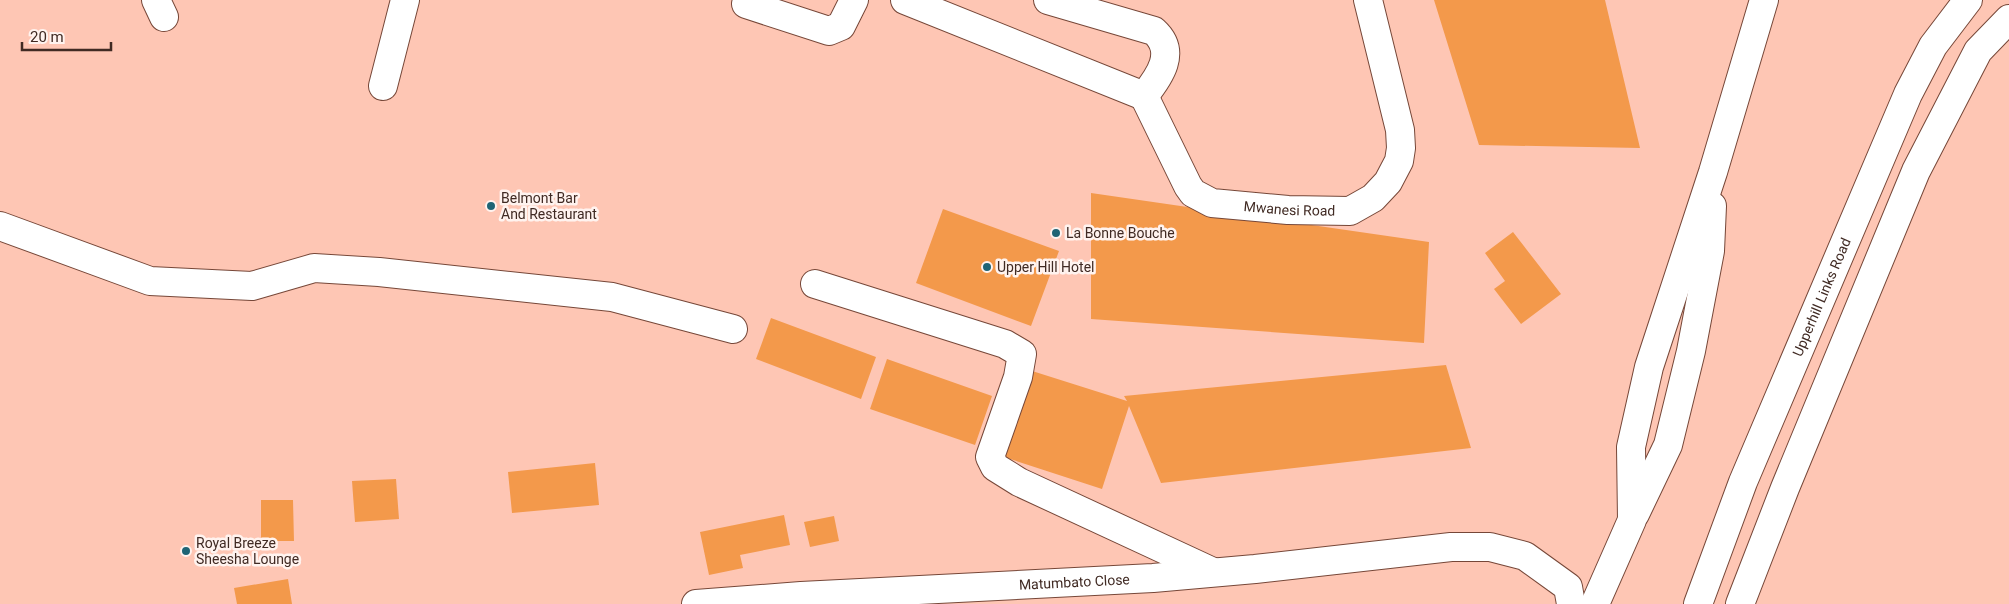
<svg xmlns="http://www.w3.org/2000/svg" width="2009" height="604" font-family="Roboto,sans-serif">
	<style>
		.building { fill: #f3994b }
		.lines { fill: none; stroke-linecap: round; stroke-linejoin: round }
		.minor-casing { stroke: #764738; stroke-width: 30 }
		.minor { stroke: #fff; stroke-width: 28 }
		.poi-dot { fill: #1f6475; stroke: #fff3ef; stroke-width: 2 }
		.labels { text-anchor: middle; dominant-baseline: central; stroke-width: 5; stroke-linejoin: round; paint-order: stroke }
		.poi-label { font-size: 14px; fill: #402a23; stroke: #fff3ef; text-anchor: start }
		.street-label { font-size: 14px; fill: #402a23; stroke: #fff3ef }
	</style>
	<rect width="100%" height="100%" fill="#fec6b4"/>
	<path class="building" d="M1434 0H1605L1640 148 1479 145Z
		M1091 193 1429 242 1424 343 1091 319Z
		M943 209 1059 251 1031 326 916 283Z
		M1513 232 1561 294 1521 324 1494 289 1505 281 1485 253Z
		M771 318 876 357 861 399 756 359Z
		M887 359 992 396 975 445 870 409Z
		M1446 365 1471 448 1161 483 1129 406 1102 489 1001 456 1029 370 1127 401 1124 396Z
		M595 463 599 505 512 513 508 472Z
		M396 479 399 519 355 522 352 481Z
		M261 500H293L294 541H261Z
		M784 515 790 545 740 555 743 568 709 575 700 532Z
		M834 516 839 541 810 547 804 522Z
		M288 579 292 604H237L234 588Z"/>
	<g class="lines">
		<defs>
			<g id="minor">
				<path d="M156 0 164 17"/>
				<path d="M905 0 1144 96"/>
				<path d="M1048 0 1154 31C1177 52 1160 76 1144 96"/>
				<path d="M746 4 829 31 841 26 854 0"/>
				<path d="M383 86 405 0"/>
				<path id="s1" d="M1144 96 1188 186 1193 193 1212 203 1288 210 1350 211 1373 198 1388 182 1399 161 1401 148 1400 130 1368 0"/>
				<path d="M0 226 150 281 252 286 314 268 379 272 612 297 733 329"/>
				<path d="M815 284 1005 344 1022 354 1018 377 990 457 995 467 1019 482 1213 572"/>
				<path d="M1635 514 1668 445 1691 351 1710 251 1712 206"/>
				<path id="s2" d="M696 604 801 596 1153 578 1255 569 1451 547H1490L1525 556 1568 587 1571 604"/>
				<path d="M1595 604 1632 520 1631 447 1649 367 1713 172 1764 0"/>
				<path id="s3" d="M1698 604 1743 482 1908 94 1933 46 1968 0"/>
				<path d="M1740 604 1785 488 1916 171 1978 51 2009 19"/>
			</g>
		</defs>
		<use href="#minor" class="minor-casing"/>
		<use href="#minor" class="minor"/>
	</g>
	<g class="poi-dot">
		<circle cx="491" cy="206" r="5"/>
		<circle cx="1056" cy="233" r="5"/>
		<circle cx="987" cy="267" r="5"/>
		<circle cx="186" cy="551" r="5"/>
	</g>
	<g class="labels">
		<g class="poi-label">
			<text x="501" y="198">Belmont Bar<tspan x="501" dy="16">And Restaurant</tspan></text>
			<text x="1066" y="233">La Bonne Bouche</text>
			<text x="997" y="267">Upper Hill Hotel</text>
			<text x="196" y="543">Royal Breeze<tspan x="196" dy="16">Sheesha Lounge</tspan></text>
		</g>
		<g class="street-label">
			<text stroke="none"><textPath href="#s1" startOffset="208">Mwanesi Road</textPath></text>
			<text stroke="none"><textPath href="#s3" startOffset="331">Upperhill Links Road</textPath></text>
			<text stroke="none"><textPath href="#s2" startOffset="379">Matumbato Close</textPath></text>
		</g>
	</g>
	<path d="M22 42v8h89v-8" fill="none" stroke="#402a23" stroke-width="2.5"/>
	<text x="30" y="42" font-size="15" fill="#402a23" stroke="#fff3ef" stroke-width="4" paint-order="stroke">20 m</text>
</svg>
